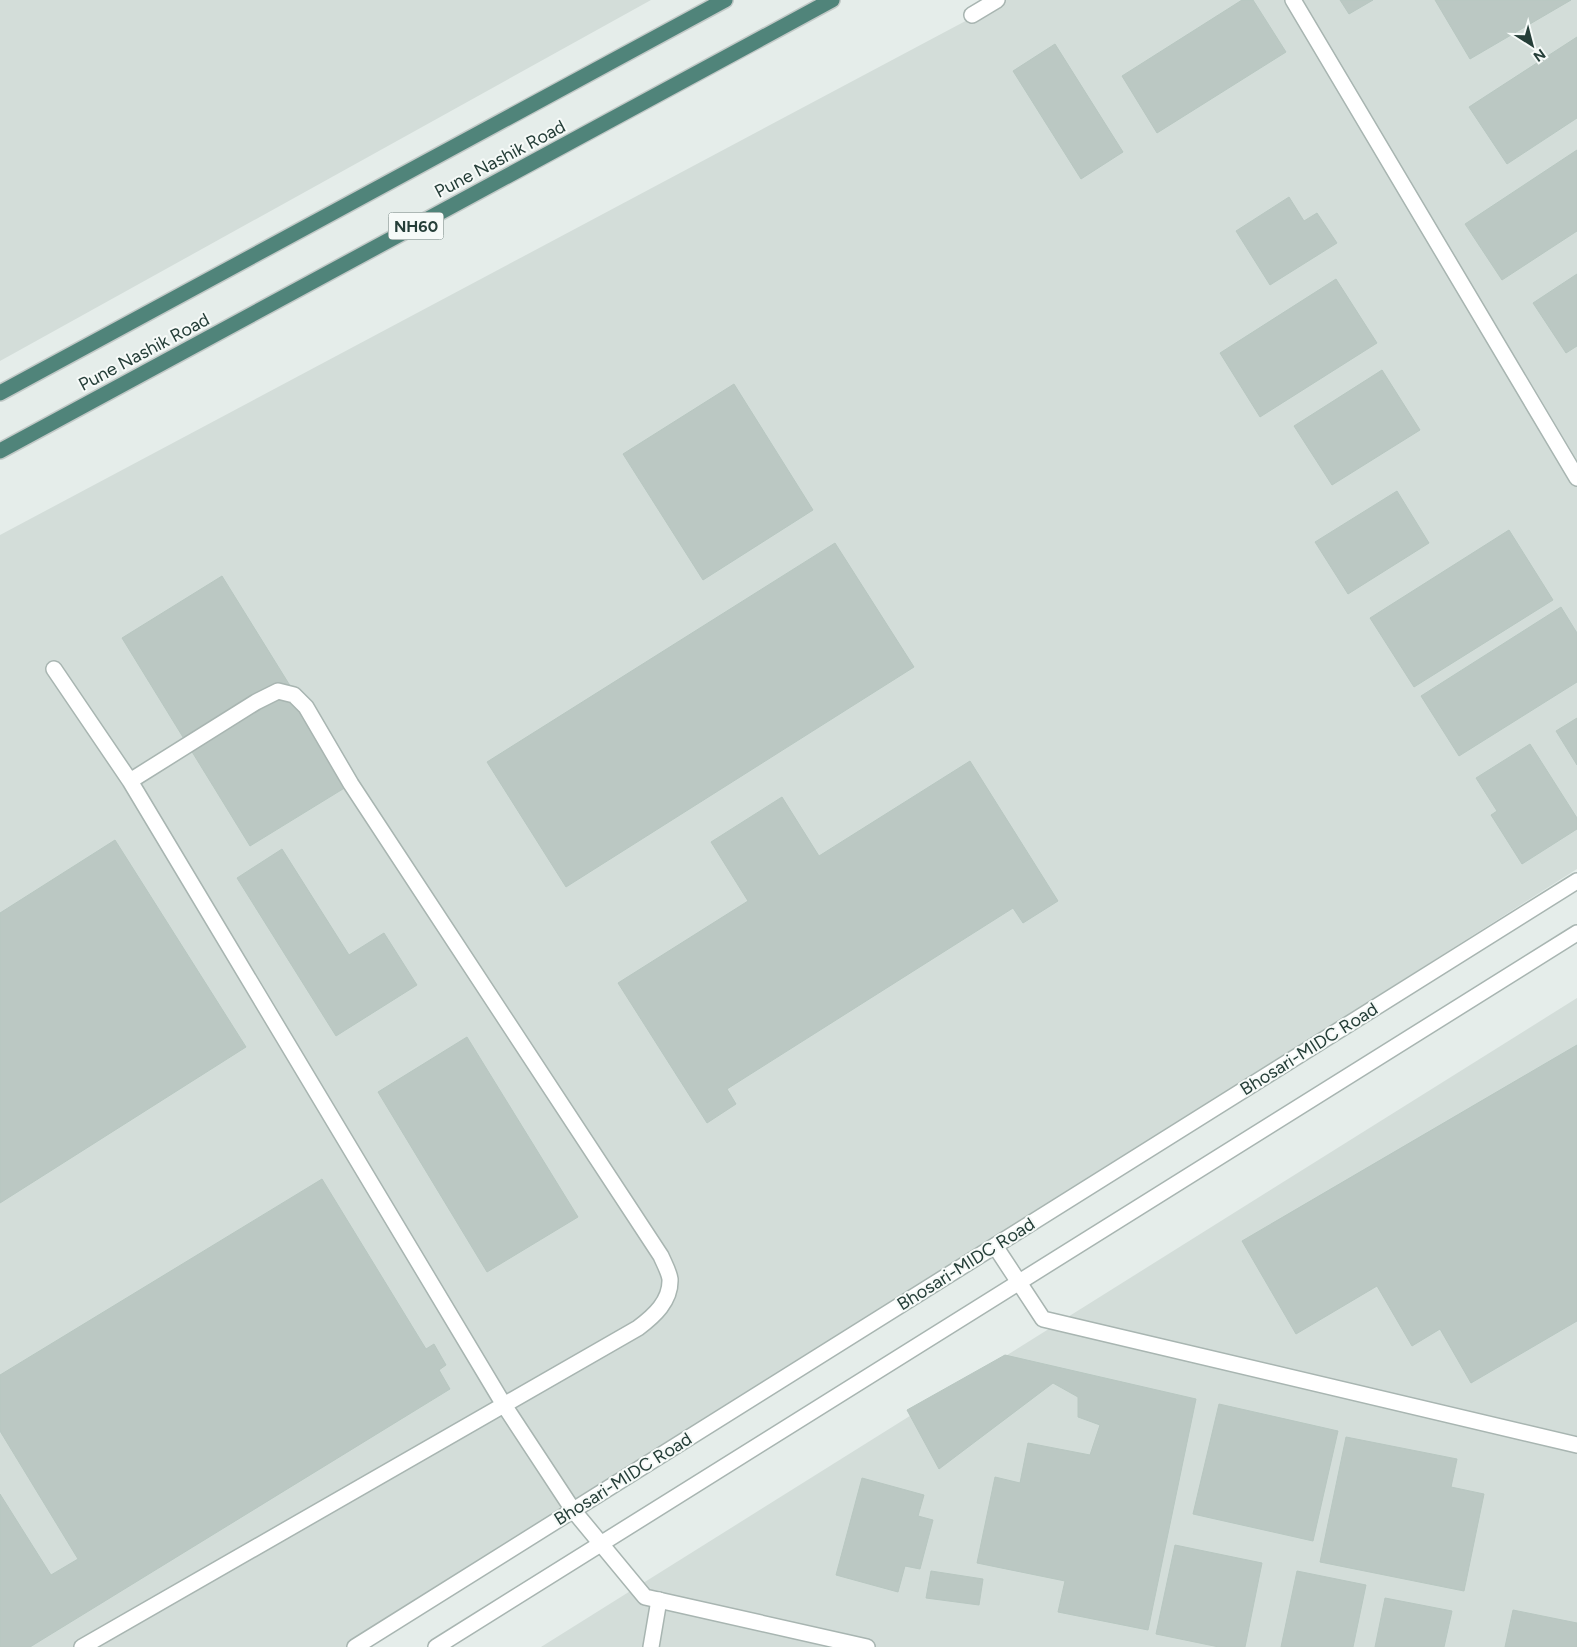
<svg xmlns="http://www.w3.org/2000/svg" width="1577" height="1647" font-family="Figtree,sans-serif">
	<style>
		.built { fill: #d3ddd9 }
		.building { fill: #bbc8c3; stroke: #b8c7c1 }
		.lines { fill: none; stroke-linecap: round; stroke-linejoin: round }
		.service-casing { stroke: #a8b5b1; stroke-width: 18 }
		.minor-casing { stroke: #a8b5b1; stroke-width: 18 }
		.tertiary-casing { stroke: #a8b5b1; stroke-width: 18 }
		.trunk-casing { stroke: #c2c9c7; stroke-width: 18 }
		.service { stroke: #fff; stroke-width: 15 }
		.minor { stroke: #fff; stroke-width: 15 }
		.tertiary { stroke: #fff; stroke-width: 15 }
		.trunk { stroke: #50847a; stroke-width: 15 }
		.labels { text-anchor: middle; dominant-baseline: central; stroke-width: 4; stroke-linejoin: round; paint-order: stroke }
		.shield { fill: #f6faf8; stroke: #647672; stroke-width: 1 }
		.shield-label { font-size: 16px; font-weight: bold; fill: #253e38 }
		.street-label { font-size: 18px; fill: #253e38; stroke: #f6faf8 }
	</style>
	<rect width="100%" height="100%" fill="#e5edea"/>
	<path class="built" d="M0 0H651L0 361Z
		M1005 0H1577V869L356 1647H0V535Z
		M1577 998V1647H541Z"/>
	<path class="building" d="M1242 0H1253L1286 52 1157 133 1122 76Z
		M1340 0H1373L1349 14Z
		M1435 0H1571L1470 59Z
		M1577 37V118L1507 164 1469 107Z
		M1055 44 1123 152 1081 179 1013 71Z
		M1577 150V231L1502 280 1465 224Z
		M1289 197 1304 221 1317 213 1337 243 1270 285 1236 231Z
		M1577 274V346L1566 353 1533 303Z
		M1336 279 1377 343 1260 417 1220 353Z
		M1382 370 1420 430 1332 485 1294 426Z
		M734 384 813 510 703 580 623 454Z
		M1397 491 1429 543 1348 594 1315 542Z
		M1509 530 1553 600 1414 687 1370 618Z
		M835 543 914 667 566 887 487 762Z
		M222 576 351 784 250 846 122 638Z
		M1561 607 1577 633V682L1459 756 1421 696Z
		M1577 718V765L1556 731Z
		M1530 744 1577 818V829L1522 864 1491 815 1497 811 1476 778Z
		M970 761 1058 901 1023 923 1013 908 727 1089 736 1104 707 1123 618 983 748 901 711 842 782 797 819 856Z
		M115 840 246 1047 0 1203V913Z
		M282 849 349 955 384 933 417 985 336 1036 237 878Z
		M467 1037 578 1217 487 1272 378 1092Z
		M1577 1045V1321L1471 1383 1440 1329 1412 1346 1377 1286 1296 1334 1242 1241Z
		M322 1179 426 1349 434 1344 446 1365 439 1370 450 1389 30 1647H0V1494L51 1575 78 1559 0 1431V1375Z
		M1005 1355 1196 1399 1148 1630 1058 1612 1065 1581 977 1563 995 1477 1020 1483 1028 1443 1090 1455 1100 1425 1078 1417V1397L1053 1383 939 1469 907 1410Z
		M1219 1404 1338 1431 1313 1541 1193 1514Z
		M1346 1437 1457 1459 1451 1487 1484 1494 1464 1591 1320 1562Z
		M862 1478 924 1495 918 1516 933 1520 920 1569 905 1566 898 1592 836 1575Z
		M1175 1545 1262 1563 1245 1647H1219L1156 1634Z
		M931 1571 983 1579 979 1605 926 1598Z
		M1297 1571 1366 1585 1353 1647H1281Z
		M1385 1598 1452 1611 1444 1647H1375Z
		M1513 1610 1577 1623V1647H1505Z"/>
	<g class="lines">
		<defs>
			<path id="service" d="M1293 0 1577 478
				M54 669 130 781 504 1405 573 1510
				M995 1246 1043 1319 1577 1445
				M82 1647 638 1328C654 1316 671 1301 670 1279 669 1272 664 1263 661 1256L351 784 306 707 294 695 278 691 256 702 130 781
				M651 1647 659 1600"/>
			<path id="minor" d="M972 15 997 0"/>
			<path id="tertiary" d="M573 1510 645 1597 867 1647
				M355 1647 1577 881
				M436 1647 1577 933"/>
			<path id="trunk" d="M0 393 725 0
				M0 451 832 0"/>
		</defs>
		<use href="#service" class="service-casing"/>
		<use href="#minor" class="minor-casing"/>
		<use href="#tertiary" class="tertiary-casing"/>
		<use href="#trunk" class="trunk-casing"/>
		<use href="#service" class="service"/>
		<use href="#minor" class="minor"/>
		<use href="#tertiary" class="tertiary"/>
		<use href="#trunk" class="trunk"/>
	</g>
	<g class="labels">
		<rect class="shield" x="388.5" y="212.5" width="55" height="27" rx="4"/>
		<g class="shield-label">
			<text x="416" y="226">NH60</text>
		</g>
		<g class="street-label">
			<text transform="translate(500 159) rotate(-28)">Pune Nashik Road</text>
			<text transform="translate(144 352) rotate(-28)">Pune Nashik Road</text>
			<text transform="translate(1309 1049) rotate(-32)">Bhosari-MIDC Road</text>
			<text transform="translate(966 1264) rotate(-32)">Bhosari-MIDC Road</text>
			<text transform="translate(623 1479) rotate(-32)">Bhosari-MIDC Road</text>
		</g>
	</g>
	<g transform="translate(1532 45) rotate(144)" stroke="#f6faf8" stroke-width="4" paint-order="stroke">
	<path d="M0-4L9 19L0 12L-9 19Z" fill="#253e38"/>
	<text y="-8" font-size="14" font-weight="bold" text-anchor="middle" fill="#253e38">N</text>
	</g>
</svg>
